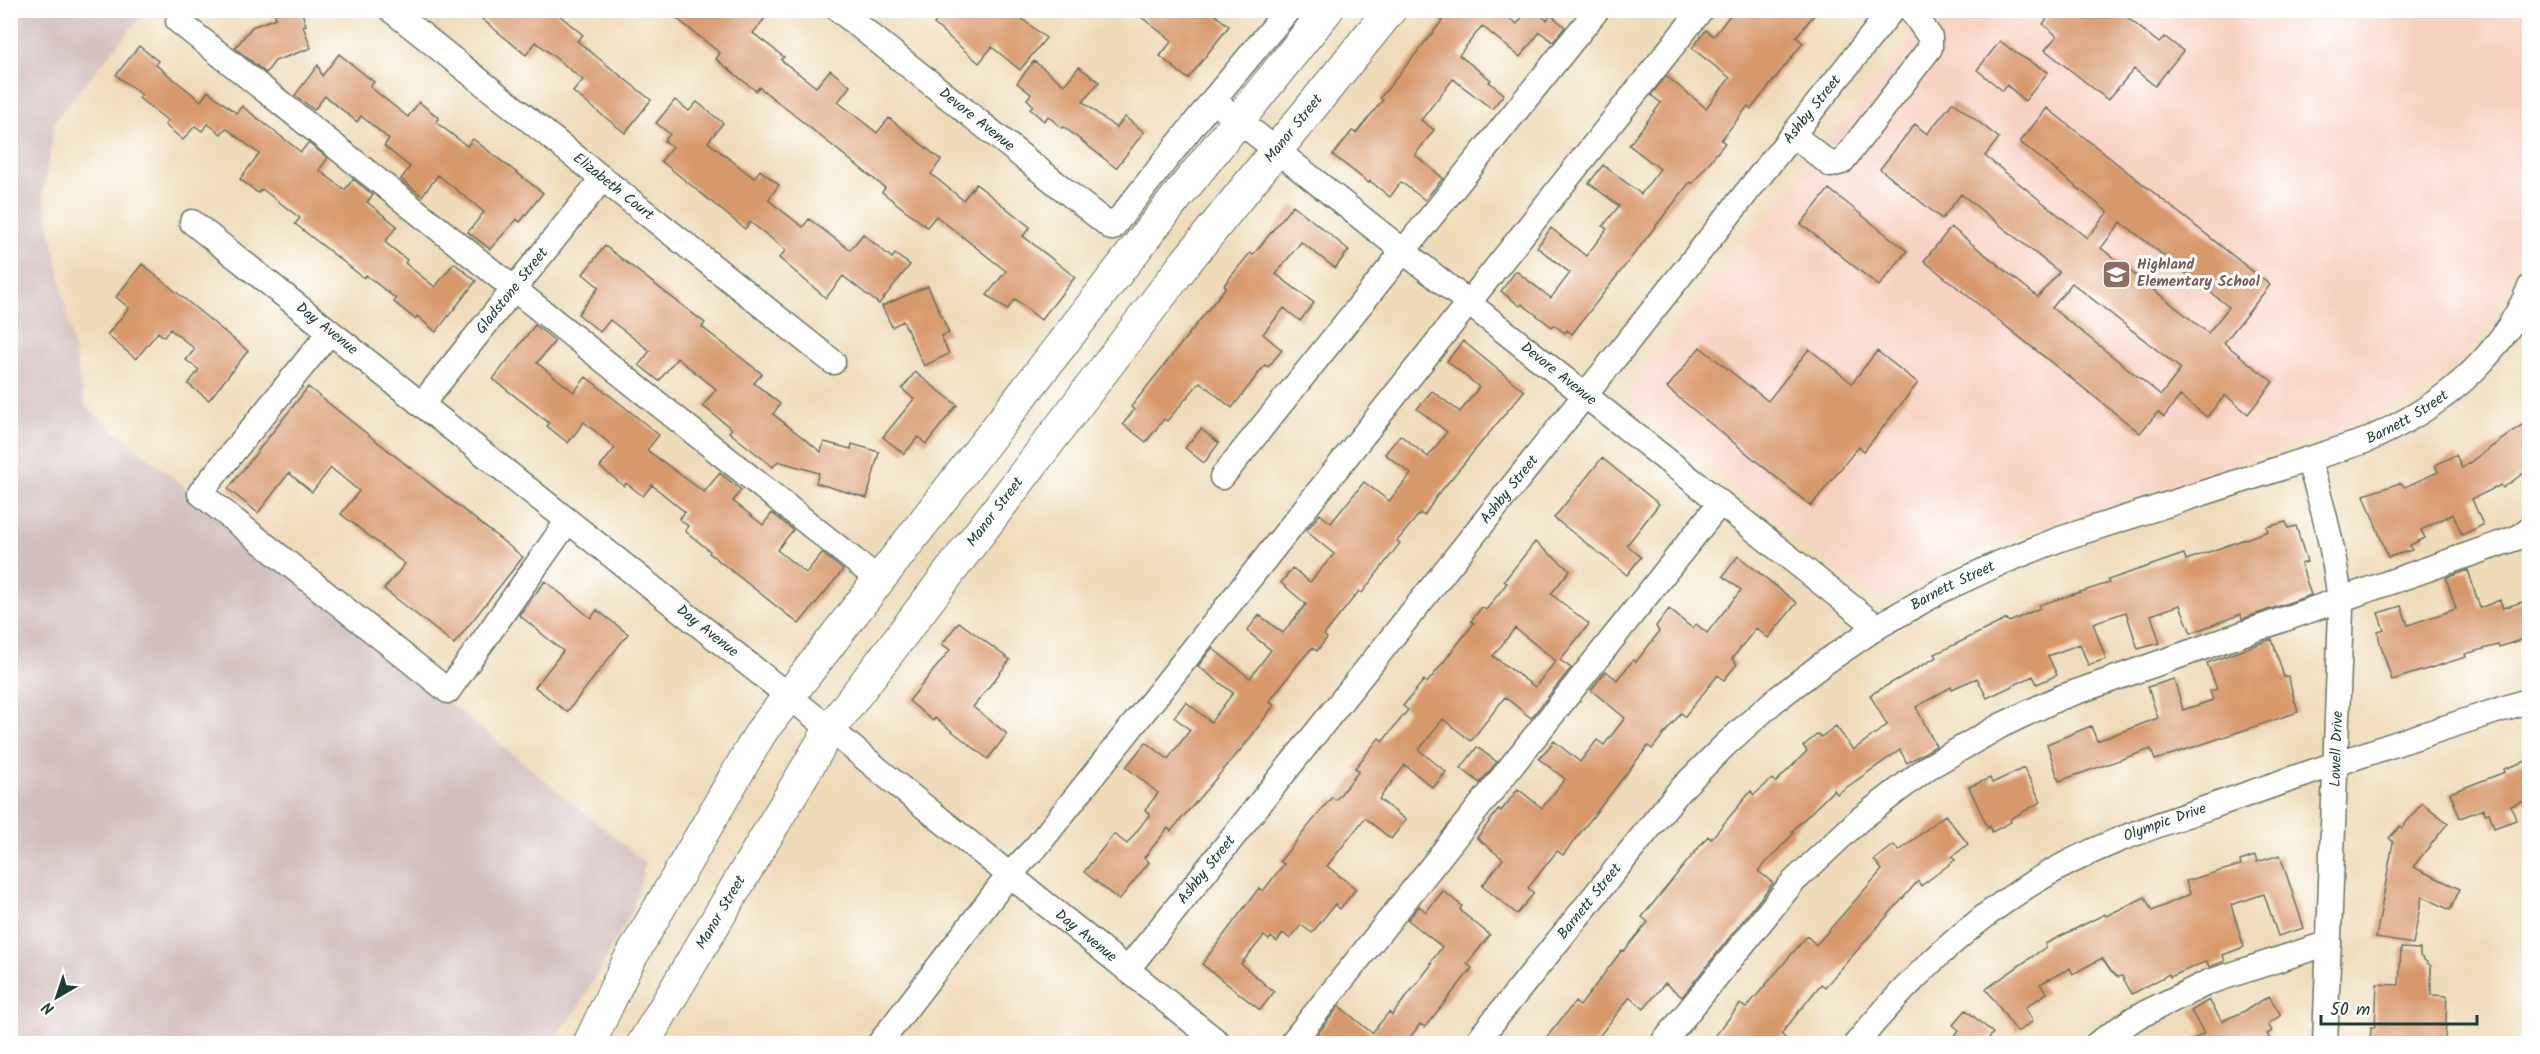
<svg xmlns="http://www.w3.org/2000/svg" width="2540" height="1054" font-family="Kalam,sans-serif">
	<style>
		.built { fill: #f6d2c3 }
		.industrial { fill: #d1bfbd }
		.building { fill: #d8996a; fill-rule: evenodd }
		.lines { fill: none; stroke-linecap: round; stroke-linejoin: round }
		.minor-casing { stroke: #677563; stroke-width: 27 }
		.major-casing { stroke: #677563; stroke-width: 34 }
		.minor { stroke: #fff; stroke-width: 24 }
		.major { stroke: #fff; stroke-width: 32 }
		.labels { text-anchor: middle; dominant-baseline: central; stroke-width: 6; stroke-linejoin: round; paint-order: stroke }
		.street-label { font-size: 15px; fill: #1f3d34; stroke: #fff }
		.education-label { font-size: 15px; font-weight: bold; fill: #785e54; stroke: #fff; text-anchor: start }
	</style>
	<rect width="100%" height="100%" fill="#fff"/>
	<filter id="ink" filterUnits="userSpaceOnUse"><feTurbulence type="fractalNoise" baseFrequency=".0167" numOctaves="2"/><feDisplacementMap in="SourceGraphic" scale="12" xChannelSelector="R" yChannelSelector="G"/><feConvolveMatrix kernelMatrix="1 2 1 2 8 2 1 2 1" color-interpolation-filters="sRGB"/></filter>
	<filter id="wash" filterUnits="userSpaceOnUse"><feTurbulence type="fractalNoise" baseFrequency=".008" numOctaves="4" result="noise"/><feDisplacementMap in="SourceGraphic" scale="24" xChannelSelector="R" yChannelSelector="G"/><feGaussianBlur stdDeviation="1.35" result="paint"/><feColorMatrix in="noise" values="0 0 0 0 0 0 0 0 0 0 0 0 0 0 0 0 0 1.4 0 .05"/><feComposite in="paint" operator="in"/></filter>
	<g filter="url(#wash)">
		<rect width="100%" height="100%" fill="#eedcb9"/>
		<path class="built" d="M1932 11H2529V232L2494 316 2467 356 2433 386 2393 411 2276 452 2037 528 1962 558 1889 600 1876 599 1633 407 1629 388Z"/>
		<path class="industrial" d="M10 11H146L56 118 43 191 85 406 646 863 633 909 579 1007 550 1043H11Z"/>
		<g id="blocks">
			<path class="building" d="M274 10H301L306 25 303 26 311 48 275 61 266 73 235 48 252 27 276 18Z
				M471 10H553L583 35 577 41 651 100 625 133 573 92 583 80 536 42 526 55Z
				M666 10H755L765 18 753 33 784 57 781 60 816 87 830 70 850 86 838 102 877 133 889 118 941 160 931 174 963 200 976 184 1030 227 1023 236 1075 277 1041 320 1015 299 1007 310 987 295 1006 271 936 216 927 227 882 192 885 188 824 139 759 87 756 91 716 59 720 53Z
				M945 10H1011L1046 38 1020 70 992 47 979 63 934 24Z
				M1132 10H1209L1229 26 1188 79 1160 56 1172 41Z
				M1429 10H1499L1517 24 1528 10H1535L1547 20 1551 15 1565 27 1553 42 1540 32 1520 57 1482 26 1459 55 1491 80 1489 82 1504 94 1492 109 1453 79 1421 120 1434 130 1415 155 1443 178 1425 200 1401 182 1390 197 1370 181 1369 183 1333 155 1352 131 1356 133 1383 100 1380 98 1442 21Z
				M1734 10H1818L1796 37 1803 43 1751 109 1748 106 1721 140 1725 143 1692 184 1690 182 1572 334 1567 330 1565 333 1554 325 1552 327 1522 304 1520 306 1501 291 1516 271 1551 298 1570 273 1537 247 1551 228 1586 256 1607 229 1603 226 1619 206 1589 183 1603 165 1641 194 1660 169 1629 145 1661 103 1651 95 1666 76 1706 108 1730 78 1692 48 1706 30 1714 36Z
				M2054 10H2118L2159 43 2165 37 2183 51 2155 86 2134 69 2108 100 2045 50 2057 36 2043 24Z
				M2000 41 2017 54 2048 72 2025 101 2007 85 2003 91 1977 70Z
				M139 46 158 61 156 65 201 101 208 91 236 113 242 106 301 152 308 143 328 158 319 170 345 190 353 179 373 195 367 202 397 226 385 242 407 260 405 263 435 287 454 263 476 281 436 332 417 316 415 319 394 302 396 299 366 275 364 278 295 224 300 218 262 189 258 193 240 179 259 154 226 128 221 134 208 124 202 131 195 126 183 140 165 125 168 121 139 98 142 95 116 75Z
				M339 54 374 82 370 87 408 117 419 102 439 118 436 122 467 146 473 139 543 193 520 222 517 219 490 249 468 232 484 212 438 175 422 196 401 179 410 167 384 146 389 139 361 116 357 122 325 96 314 110 295 95 318 65 322 76Z
				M1034 61 1064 85 1079 67 1099 82 1083 102 1116 128 1125 117 1144 132 1116 168 1064 127 1062 128 1048 116 1044 121 1030 109 1033 105 1027 99 1031 94 1017 83Z
				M675 100 689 111 697 102 723 123 708 142 754 178 760 170 779 185 768 200 803 227 809 219 850 250 863 234 892 258 895 254 910 265 879 304 843 276 826 298 779 258 786 250 750 222 745 229 661 161 673 147 664 141 670 134 656 123Z
				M1953 102 1999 138 1985 156 2087 238 2108 212 2020 142 2047 108 2270 285 2224 343 2273 382 2248 414 2225 395 2207 417 2180 396 2164 417 2158 412 2140 433 1924 261 1951 227 2038 297 2059 272 1961 194 1942 219 1880 169 1915 124 1927 134ZM2121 222 2229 307 2208 333 2101 248ZM2072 283 2181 369 2161 395 2052 308Z
				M1829 189 1907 251 1879 286 1801 224Z
				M1293 205 1349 250 1335 268 1301 242 1276 274 1314 303 1300 321 1284 308 1263 334 1282 350 1268 367 1265 365 1232 408 1200 382 1167 421 1164 419 1146 442 1123 424 1134 410 1131 407 1226 287 1224 285 1250 253 1253 255Z
				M605 246 705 323 702 327 762 374 754 383 780 404 773 414 821 452 824 442 851 449 852 444 879 452 867 498 816 483 819 473 778 461 773 467 729 432 732 429 703 406 716 389 677 358 659 381 639 365 650 351 610 320 600 332 578 314 599 287 583 274Z
				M142 264 248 351 209 400 188 384 199 370 186 360 195 349 170 329 164 337 158 332 136 359 107 335 129 308 116 297Z
				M928 286 949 333 941 336 949 354 924 366 903 321 892 327 882 306Z
				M535 325 555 341 537 363 574 392 586 377 627 409 659 435 647 450 704 492 720 473 741 490 733 501 763 525 772 513 793 530 777 550 806 573 822 553 843 570 799 624 709 553 710 551 685 531 688 526 679 519 685 512 652 485 643 496 626 483 624 486 600 467 615 448 584 422 568 443 547 426 549 423 493 379Z
				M1463 341 1524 391 1436 497 1424 516 1420 513 1397 541 1400 543 1362 593 1359 591 1324 635 1327 638 1317 651 1312 648 1298 664 1269 702 1274 705 1248 741 1171 831 1168 828 1144 858 1149 862 1119 900 1084 872 1114 834 1127 844 1150 814 1145 810 1158 793 1126 767 1146 742 1168 759 1190 730 1174 717 1186 702 1211 722 1233 693 1198 666 1212 648 1250 678 1271 650 1247 631 1259 615 1283 633 1306 604 1281 583 1292 568 1310 582 1334 554 1306 531 1320 514 1331 523 1364 482 1389 501 1411 474 1385 454 1400 435 1428 457 1447 432 1417 409 1432 391 1460 412 1479 387 1447 361Z
				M1700 347 1768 401 1809 349 1852 383 1877 351 1918 383 1864 451 1859 446 1811 506 1667 388Z
				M915 372 957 405 926 444 918 437 904 454 883 437 914 399 902 389Z
				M308 387 523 557 454 644 384 589 405 564 341 514 359 491 331 468 312 492 289 473 258 513 228 489Z
				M2529 420V469L2503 488 2501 485 2472 499 2483 525 2462 535 2453 514 2421 530 2425 538 2410 545 2412 550 2388 557 2364 495 2400 483 2405 487 2438 472 2435 465 2456 455 2462 468Z
				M1201 429 1219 443 1204 463 1185 448Z
				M1602 458 1659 504 1627 545 1641 557 1627 575 1554 518Z
				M2286 522 2288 528 2296 526 2307 562 2301 564 2311 595 2242 619 2241 614 2191 633 2180 605 2151 615 2160 643 2138 649 2126 612 2093 623 2106 659 2088 665 2080 644 2048 656 2057 675 2037 684 2033 676 1987 698 1977 678 1952 689 1951 687 1916 707 1936 746 1907 763 1900 750 1837 794 1834 790 1792 831 1794 833 1758 871 1773 883 1682 997 1665 983 1644 1009 1630 997 1593 1044H1541L1575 1002 1580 1006 1622 950 1624 951 1648 922 1642 917 1708 836 1711 839 1751 791 1754 795 1772 779 1776 782 1807 751 1803 746 1818 734 1821 737 1836 726 1853 750 1887 725 1870 695 1937 657 1935 654 2007 619 2009 622 2040 608 2039 605 2109 583 2108 580 2184 554 2186 560 2268 531 2266 527Z
				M1535 542 1570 570 1551 594 1589 624 1560 660 1571 668 1531 718 1505 697 1471 741 1443 719 1419 750 1446 772 1433 788 1405 765 1379 799 1406 820 1391 839 1365 818 1327 866 1356 889 1340 909 1335 904 1312 933 1301 925 1290 939 1283 933 1277 942 1271 937 1269 940 1264 936 1241 964 1274 992 1260 1010 1202 964 1259 888 1263 891 1284 864 1280 861 1332 797 1336 800 1359 771 1355 768 1379 738 1383 741 1408 710 1403 706 1424 680 1427 683 1474 623 1471 621 1482 607 1486 610 1507 583 1504 581ZM1515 628 1556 661 1535 687 1493 656Z
				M1738 556 1797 603 1768 638 1756 628 1732 659 1737 664 1724 680 1718 675 1685 716 1681 713 1652 749 1648 746 1563 855 1557 851 1528 888 1534 893 1517 914 1482 886 1503 859 1477 838 1499 809 1501 811 1518 789 1542 808 1565 779 1539 759 1554 741 1580 762 1597 740 1604 745 1625 718 1591 690 1606 671 1617 680 1633 660 1636 662 1659 632 1656 626 1669 609 1692 628 1696 624 1707 633 1741 590 1723 576Z
				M2468 570 2480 608 2500 600 2503 608 2529 600V637L2499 647 2498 645 2465 654 2466 657 2392 680 2380 643 2378 632 2384 630 2378 613 2401 606 2408 625 2456 609 2446 578Z
				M545 581 591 618 597 610 628 634 567 712 535 687 563 651 519 615Z
				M959 622 1010 660 973 707 1007 734 988 759 935 718 933 721 909 701 950 650 942 644Z
				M2272 639 2284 677 2288 676 2298 712 2155 760 2151 749 2059 781 2047 744 2091 726 2097 741 2158 718 2148 687 2174 679 2183 710 2213 700 2210 691 2217 689 2207 663Z
				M1477 747 1497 762 1480 783 1461 768Z
				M2529 760V799L2511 806 2516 820 2494 828 2489 813 2485 814 2484 809 2460 818 2450 793 2505 772 2504 769Z
				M2024 768 2041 802 2010 819 2011 822 1992 832 1990 826 1988 828 1969 787 1990 778 1992 783Z
				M2422 803 2448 823 2413 867 2460 889 2450 910 2422 896 2413 944 2376 938 2393 842 2389 838 2400 826 2402 828Z
				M1945 815 1968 844 1952 857 1955 860 1921 886 1918 881 1825 987 1821 984 1781 1034 1792 1044H1709L1740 1004 1746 1008 1807 936 1816 945 1882 870 1874 860 1894 845 1899 851Z
				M2280 855 2304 928 2278 936 2264 894 2231 905 2244 947 2223 955 2225 961 2209 967 2207 961 2170 977 2169 974 2132 994 2122 976 2118 977 2111 971 2102 958 2073 974 2070 968 2040 984 2047 993 2025 1008 2033 1021 2017 1032 1986 989 2046 947 2045 944 2105 914 2106 916 2145 897 2152 911 2190 894 2186 881 2241 865 2240 861 2255 856 2257 862Z
				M1443 891 1462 906 1460 909 1463 913 1490 935 1467 964 1472 968 1425 1027 1420 1024 1405 1044H1310L1339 1006 1372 1033 1389 1012 1392 1015 1432 964 1430 963 1442 947 1408 920 1419 906 1426 912Z
				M2401 948 2420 949V956L2431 966V995L2447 996 2445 1043 2402 1041V1044H2370L2371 1027H2375L2377 984 2399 985Z
				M2269 996 2281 1015 2268 1024 2272 1031 2267 1034 2273 1044H2188L2204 1033 2191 1011 2209 1000 2222 1021 2243 1012Z
				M1966 1010 1993 1033 1984 1044H1947L1959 1030 1953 1025Z"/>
		</g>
	</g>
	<g filter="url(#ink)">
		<use href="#blocks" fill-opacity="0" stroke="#677563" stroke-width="1.5"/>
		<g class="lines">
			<defs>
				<g id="minor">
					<path id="s1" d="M391 10 833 362"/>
					<path id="s2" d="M839 10 1112 228 1213 100"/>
					<path id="s3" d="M1288 10 1213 100 1877 627"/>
					<path d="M178 21 879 580"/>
					<path d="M1793 135 1831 165 1842 162 1930 48V37L1911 10"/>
					<path id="s4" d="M192 222 830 729 885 775 1220 1044"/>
					<path d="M330 332 200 493 448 691 567 522"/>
					<path id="s5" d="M421 405 602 179"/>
					<path d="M2308 459C2325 512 2335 554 2341 610L2325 1044"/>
					<path d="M1222 477 1597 10"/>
					<path id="s6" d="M1127 970 1892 10"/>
					<path d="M879 1044 1009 875 1037 846 1701 10"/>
					<path d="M1291 1044 1720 503"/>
					<path id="s7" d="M1475 1044 1679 791 1725 745 1773 702 1824 663 1877 627 1942 590 2000 563 2060 539 2365 441C2438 409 2498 363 2530 287"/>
					<path d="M1662 1044 1792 883 1859 820 1927 768 2000 726 2059 698 2519 537 2530 528"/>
					<path id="s8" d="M1856 1044C1906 982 1962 928 2029 885 2092 845 2163 823 2233 799 2331 765 2430 732 2530 700"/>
					<path d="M2097 1044 2135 1018 2209 982 2329 943"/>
				</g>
				<g id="major">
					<path d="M589 1044 627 964 761 732 1148 233 1327 10"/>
					<path id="s9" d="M643 1044 830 729 1186 262 1390 10"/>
				</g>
			</defs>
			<use href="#minor" class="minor-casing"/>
			<use href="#major" class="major-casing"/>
			<use href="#minor" class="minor"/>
			<use href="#major" class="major"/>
		</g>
	</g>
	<defs>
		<symbol id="school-square" viewBox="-11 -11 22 22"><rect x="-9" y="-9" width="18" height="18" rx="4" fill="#8d6e63" stroke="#fff"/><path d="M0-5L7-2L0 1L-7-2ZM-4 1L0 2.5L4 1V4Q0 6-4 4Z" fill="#fff"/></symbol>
	</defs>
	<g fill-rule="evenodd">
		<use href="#school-square" x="2100" y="258" width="33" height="33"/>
	</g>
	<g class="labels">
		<g class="street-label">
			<text stroke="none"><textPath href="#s6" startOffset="1100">Ashby Street</textPath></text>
			<text stroke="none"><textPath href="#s2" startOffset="176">Devore Avenue</textPath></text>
			<text stroke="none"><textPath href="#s9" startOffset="1125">Manor Street</textPath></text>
			<text stroke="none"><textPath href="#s1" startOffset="284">Elizabeth Court</textPath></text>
			<text stroke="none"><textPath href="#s5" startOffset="146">Gladstone Street</textPath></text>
			<text stroke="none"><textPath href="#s4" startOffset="172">Day Avenue</textPath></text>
			<text stroke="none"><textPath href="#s3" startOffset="558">Devore Avenue</textPath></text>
			<text stroke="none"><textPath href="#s7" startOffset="1155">Barnett Street</textPath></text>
			<text stroke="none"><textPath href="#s6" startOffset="614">Ashby Street</textPath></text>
			<text stroke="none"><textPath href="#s9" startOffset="639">Manor Street</textPath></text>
			<text stroke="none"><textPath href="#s7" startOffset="669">Barnett Street</textPath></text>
			<text stroke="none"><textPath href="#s4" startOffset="658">Day Avenue</textPath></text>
			<text transform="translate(2337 749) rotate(-88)">Lowell Drive</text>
			<text stroke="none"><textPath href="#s8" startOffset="386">Olympic Drive</textPath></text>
			<text stroke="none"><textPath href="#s6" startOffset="128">Ashby Street</textPath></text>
			<text stroke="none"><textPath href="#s7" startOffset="183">Barnett Street</textPath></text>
			<text stroke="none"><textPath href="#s9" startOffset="153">Manor Street</textPath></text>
			<text stroke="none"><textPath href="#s4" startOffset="1144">Day Avenue</textPath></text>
		</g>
		<g class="education-label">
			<text x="2137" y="265">Highland<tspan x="2137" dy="17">Elementary School</tspan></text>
		</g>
	</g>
	<rect width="2540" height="1054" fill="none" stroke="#fff" stroke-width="36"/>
	<g transform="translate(57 997) rotate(219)" stroke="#ffffff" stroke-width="4.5" paint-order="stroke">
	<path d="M0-4.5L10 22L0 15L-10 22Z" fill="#1f3d34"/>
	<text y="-9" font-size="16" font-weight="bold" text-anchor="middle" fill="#1f3d34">N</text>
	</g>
	<path d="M2321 1015v9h156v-9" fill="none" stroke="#1f3d34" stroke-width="3"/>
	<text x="2330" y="1015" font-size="18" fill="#1f3d34" stroke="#ffffff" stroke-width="4.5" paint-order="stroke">50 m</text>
</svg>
